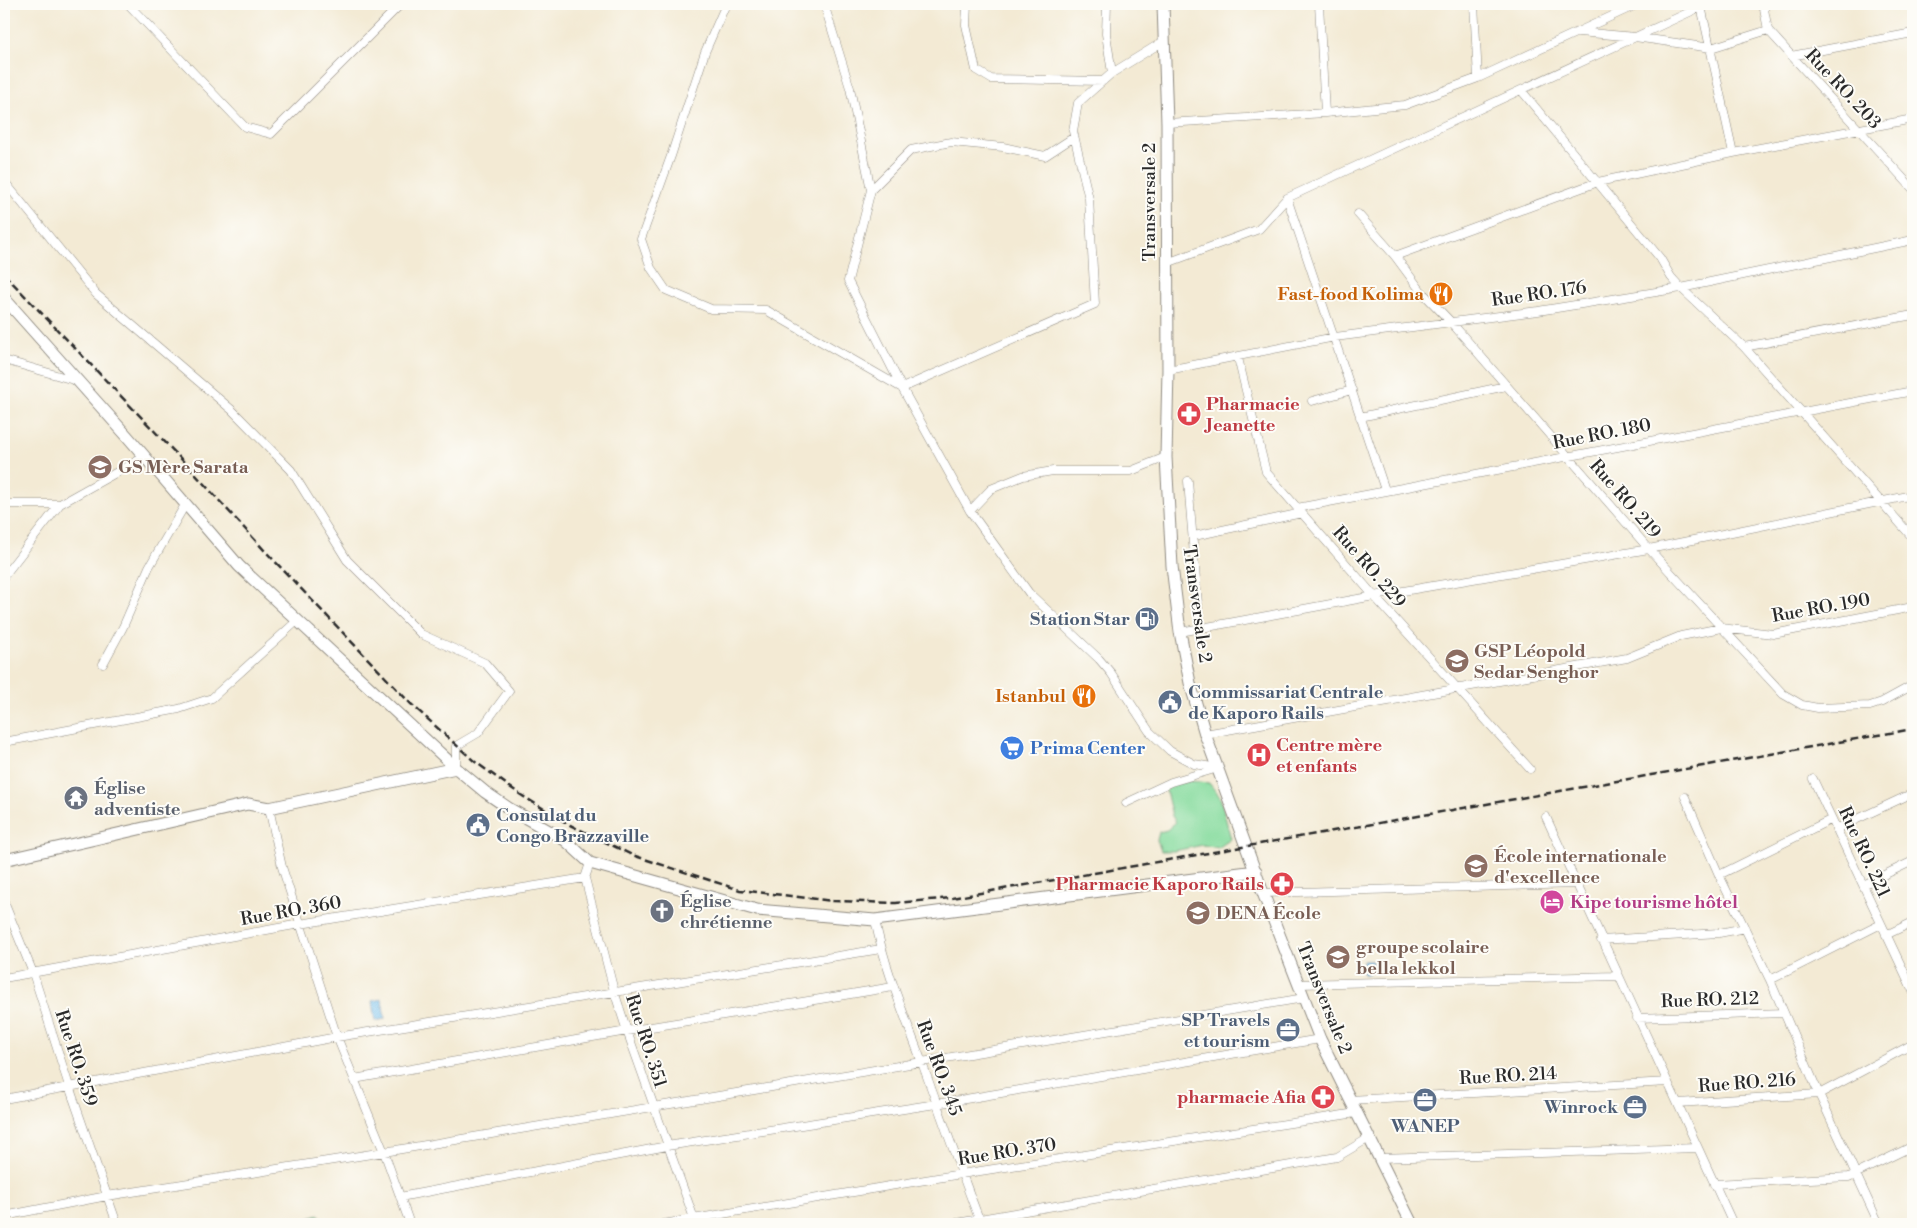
<svg xmlns="http://www.w3.org/2000/svg" width="1917" height="1228" font-family="'Libre Bodoni',serif">
	<style>
		.green { fill: #86db9e; stroke: #588364 }
		.forest { fill: #6cbb85; stroke: #4c7358 }
		.water { fill: #74bfed; stroke: #50758c }
		.lines { fill: none; stroke-linecap: round; stroke-linejoin: round }
		.street-casing { stroke: #8f8a80; stroke-width: 9 }
		.secondary-casing { stroke: #8f8a80; stroke-width: 13 }
		.street { stroke: #fff; stroke-width: 8 }
		.secondary { stroke: #fff; stroke-width: 11 }
		.rail { stroke: #2b2b2b; stroke-width: 2.5; stroke-dasharray: 8 4; stroke-linecap: butt }
		.labels { text-anchor: middle; dominant-baseline: central; stroke-width: 4; stroke-linejoin: round; paint-order: stroke }
		.street-label { font-size: 18px; fill: #2b2b2b; stroke: #fdfcf7 }
		.food-label { font-size: 18px; font-weight: bold; fill: #c56008; stroke: #fdfcf7; text-anchor: end }
		.health-label { font-size: 18px; font-weight: bold; fill: #be3a42; stroke: #fdfcf7; text-anchor: start }
		.education-label { font-size: 18px; font-weight: bold; fill: #785e54; stroke: #fdfcf7; text-anchor: start }
		.service-label { font-size: 18px; font-weight: bold; fill: #4e5e75; stroke: #fdfcf7; text-anchor: end }
		.shop-label { font-size: 18px; font-weight: bold; fill: #366cbe; stroke: #fdfcf7; text-anchor: start }
		.worship-label { font-size: 18px; font-weight: bold; fill: #5b616d; stroke: #fdfcf7; text-anchor: start }
		.hotel-label { font-size: 18px; font-weight: bold; fill: #b23c85; stroke: #fdfcf7; text-anchor: start }
	</style>
	<rect width="100%" height="100%" fill="#fdfcf7"/>
	<filter id="ink" filterUnits="userSpaceOnUse"><feTurbulence type="fractalNoise" baseFrequency=".02" numOctaves="2"/><feDisplacementMap in="SourceGraphic" scale="10" xChannelSelector="R" yChannelSelector="G"/><feConvolveMatrix kernelMatrix="1 2 1 2 8 2 1 2 1" color-interpolation-filters="sRGB"/></filter>
	<filter id="wash" filterUnits="userSpaceOnUse"><feTurbulence type="fractalNoise" baseFrequency=".0096" numOctaves="4" result="noise"/><feDisplacementMap in="SourceGraphic" scale="20" xChannelSelector="R" yChannelSelector="G"/><feGaussianBlur stdDeviation="1.12" result="paint"/><feColorMatrix in="noise" values="0 0 0 0 0 0 0 0 0 0 0 0 0 0 0 0 0 1.4 0 .05"/><feComposite in="paint" operator="in"/></filter>
	<g filter="url(#wash)">
		<rect width="100%" height="100%" fill="#f3ead4"/>
		<path class="green" d="M1191 781 1209 783 1220 797 1231 839 1218 848 1203 845 1174 851H1161L1157 840 1159 832 1167 830 1176 822 1172 816 1166 791 1171 784Z"/>
		<path class="forest" d="M318 1215 324 1219 326 1224H289L291 1220 307 1219Z"/>
		<path class="water" d="M1363 961H1372V968L1369 974H1363Z
			M382 999 385 1019 375 1021 372 1001Z"/>
	</g>
	<g filter="url(#ink)">
		<g class="lines">
			<defs>
				<path id="street" d="M128 4 245 127 271 134 401 4
					M726 4 705 52 671 156 641 239 651 268 666 290 711 309 766 310 902 388 1095 304 1089 199 1073 131 1078 103 1112 73 1164 41
					M824 4 850 88 871 190 848 281 902 388 970 511 1029 593 1099 659 1111 673 1149 731 1170 751 1194 764 1218 768 1171 782 1126 803
					M967 4 966 25 976 70 991 79 1103 81
					M1107 4 1106 34 1112 73
					M1319 4 1325 113
					M1474 4 1478 78
					M1763 4 1768 30 1913 189
					M1701 6 1733 153
					M1579 32 1635 37 1711 48 1768 30
					M1791 56 1913 33
					M1521 90 1660 258 1671 277 1681 288 1744 347 1913 538
					M1167 123 1325 113 1405 105 1478 78 1638 4
					M4 181 96 294 232 410 291 470 347 560 421 634 485 663 509 691 478 733 456 746V768
					M871 190 911 150 951 142 1003 147 1045 156 1074 137
					M1287 198 1385 490
					M1358 214 1395 256 1421 291 1450 321 1649 549 1783 694 1802 705 1818 708 1870 706 1882 702 1913 685
					M1395 256 1598 182 1733 153 1913 119
					M1167 263 1259 229 1287 198 1707 4
					M1744 347 1913 315
					M1238 358 1266 472 1374 596 1530 769
					M4 360 77 381
					M1168 370 1335 337 1538 311 1681 288 1913 240
					M1312 401 1352 390
					M1360 417 1506 386
					M1188 481 1200 629
					M4 504H60L144 457
					M1297 508 1913 391
					M970 511 991 489 1023 476 1053 471H1131L1166 457
					M1194 536 1302 513
					M4 576 60 504
					M1180 632 1374 596 1649 549 1913 495
					M103 664 123 627 149 567 185 505
					M1205 734 1627 658 1681 636 1721 628 1773 634 1913 607
					M4 742 179 709 212 698 298 620
					M1813 779 1913 991
					M1685 797 1719 875 1770 980 1819 1094 1879 1224
					M269 808 282 867 337 1037 384 1152 410 1224
					M1546 817 1733 1224
					M1836 829 1913 793
					M590 863 585 878 614 991 627 1031 696 1224
					M1719 875 1832 819
					M1863 885 1913 861
					M1263 893 1575 884
					M4 902 33 973 69 1086 117 1224
					M875 920C885 969 904 1014 921 1060 941 1115 960 1170 981 1224
					M1886 935 1913 922
					M1601 940 1719 933 1745 928
					M4 978 300 924 585 878
					M1770 980 1881 924
					M1299 984 1617 976
					M1637 1018 1784 1013
					M354 1079 627 1031 893 987
					M4 1099 337 1037 881 949
					M1350 1100 1668 1082
					M1678 1103 1819 1094 1913 1044
					M1379 1158 1697 1148
					M1714 1184 1849 1177 1913 1146
					M400 1197 667 1146 936 1104 1320 1039
					M4 1216 107 1196 384 1152 1304 998
					M663 1224 961 1174 1356 1113
					M951 1224 1337 1157 1369 1138"/>
				<path id="secondary" d="M1163 4 1167 123 1168 370 1166 457 1172 566 1180 632 1190 683 1205 734 1263 893 1320 1039 1412 1224
					M4 298 127 436 239 566 456 768 485 792 510 809 565 840 590 863 757 910 875 920 1256 871
					M4 860 248 804 269 808 456 768"/>
			</defs>
			<use href="#street" class="street-casing"/>
			<use href="#secondary" class="secondary-casing"/>
			<use href="#street" class="street"/>
			<use href="#secondary" class="secondary"/>
			<path class="rail" d="M4 274 185 463 265 551 410 703 474 761 521 795 570 825 632 855 740 890 833 901 896 903 952 898 1913 729"/>
		</g>
	</g>
	<defs>
		<symbol id="restaurant-disc" viewBox="-11 -11 22 22"><circle r="9.5" fill="#e8710a" stroke="#fdfcf7"/><path d="M-5-6h1v4h1v-4h1v4h1v-4h1v5L-1.5 .5V6h-2V.5L-5-1ZM5-6V6H3V1.5H1.5Q1.5-4 5-6Z" fill="#fff"/></symbol>
		<symbol id="pharmacy-disc" viewBox="-11 -11 22 22"><circle r="9.5" fill="#e0444e" stroke="#fdfcf7"/><path d="M-2-6h4v4h4v4h-4v4h-4v-4h-4v-4h4Z" fill="#fff"/></symbol>
		<symbol id="school-disc" viewBox="-11 -11 22 22"><circle r="9.5" fill="#8d6e63" stroke="#fdfcf7"/><path d="M0-5L7-2L0 1L-7-2ZM-4 1L0 2.5L4 1V4Q0 6-4 4Z" fill="#fff"/></symbol>
		<symbol id="fuel-disc" viewBox="-11 -11 22 22"><circle r="9.5" fill="#5c6f8a" stroke="#fdfcf7"/><path d="M-5.5-6h7V0h2V4h1.3V-2.5L3-4.5l.8-.8L6-3V5H2.5V1h-1V6h-7ZM-4.2-4.7v3.2H.2V-4.7Z" fill="#fff"/></symbol>
		<symbol id="civic-disc" viewBox="-11 -11 22 22"><circle r="9.5" fill="#5c6f8a" stroke="#fdfcf7"/><path d="M-.6-6.5H3V-4.5H.6V-3L4-1V1h2V6H-6V1h2V-1L-.6-3ZM-1.2 2.5V6h2.4V2.5Z" fill="#fff"/></symbol>
		<symbol id="supermarket-disc" viewBox="-11 -11 22 22"><circle r="9.5" fill="#3f7fe0" stroke="#fdfcf7"/><path d="M-6-5.5h2.5l.6 2H6L4.5 2H-2.5L-4.4-4H-6ZM-1.5 3.2a1.3 1.3 0 1 0 .1 0ZM3 3.2a1.3 1.3 0 1 0 .1 0Z" fill="#fff"/></symbol>
		<symbol id="hospital-disc" viewBox="-11 -11 22 22"><circle r="9.5" fill="#e0444e" stroke="#fdfcf7"/><path d="M-5-5h3v3.5h4V-5h3V5h-3V1.5h-4V5h-3Z" fill="#fff"/></symbol>
		<symbol id="temple-disc" viewBox="-11 -11 22 22"><circle r="9.5" fill="#6b7280" stroke="#fdfcf7"/><path d="M0-6L5-2H3V0L6.5 2.5H4V6H1.5V3h-3V6H-4V2.5H-6.5L-3 0V-2H-5Z" fill="#fff"/></symbol>
		<symbol id="hotel-disc" viewBox="-11 -11 22 22"><circle r="9.5" fill="#d1479c" stroke="#fdfcf7"/><path d="M-6-4.5h1.5V1H6V5H4.5V3h-9V5H-6ZM-4 0a1.8 1.8 0 1 1 3.6 0ZM.5 0V-2.5h3Q6-2.5 6 0Z" fill="#fff"/></symbol>
		<symbol id="church-disc" viewBox="-11 -11 22 22"><circle r="9.5" fill="#6b7280" stroke="#fdfcf7"/><path d="M-1.2-6h2.4v3.5h3.3v2.4h-3.3V6h-2.4V-.1h-3.3v-2.4h3.3Z" fill="#fff"/></symbol>
		<symbol id="office-disc" viewBox="-11 -11 22 22"><circle r="9.5" fill="#5c6f8a" stroke="#fdfcf7"/><path d="M-6-3h4V-5.5h4V-3h4V5H-6ZM-1-4.5V-3h2v-1.5ZM-6 0V1H6V0Z" fill="#fff"/></symbol>
	</defs>
	<g fill-rule="evenodd">
		<use href="#restaurant-disc" x="1427" y="280" width="28" height="28"/>
		<use href="#pharmacy-disc" x="1175" y="400" width="28" height="28"/>
		<use href="#school-disc" x="86" y="453" width="28" height="28"/>
		<use href="#fuel-disc" x="1133" y="605" width="28" height="28"/>
		<use href="#school-disc" x="1443" y="647" width="28" height="28"/>
		<use href="#restaurant-disc" x="1070" y="682" width="28" height="28"/>
		<use href="#civic-disc" x="1156" y="688" width="28" height="28"/>
		<use href="#supermarket-disc" x="998" y="734" width="28" height="28"/>
		<use href="#hospital-disc" x="1245" y="741" width="28" height="28"/>
		<use href="#temple-disc" x="62" y="784" width="28" height="28"/>
		<use href="#civic-disc" x="464" y="811" width="28" height="28"/>
		<use href="#school-disc" x="1462" y="852" width="28" height="28"/>
		<use href="#pharmacy-disc" x="1268" y="870" width="28" height="28"/>
		<use href="#hotel-disc" x="1538" y="888" width="28" height="28"/>
		<use href="#church-disc" x="648" y="897" width="28" height="28"/>
		<use href="#school-disc" x="1184" y="899" width="28" height="28"/>
		<use href="#school-disc" x="1324" y="943" width="28" height="28"/>
		<use href="#office-disc" x="1274" y="1016" width="28" height="28"/>
		<use href="#pharmacy-disc" x="1309" y="1083" width="28" height="28"/>
		<use href="#office-disc" x="1411" y="1086" width="28" height="28"/>
		<use href="#office-disc" x="1621" y="1093" width="28" height="28"/>
	</g>
	<g class="labels">
		<g class="street-label">
			<text transform="translate(1843 89) rotate(47)">Rue RO. 203</text>
			<text transform="translate(1149 202) rotate(-90)">Transversale 2</text>
			<text transform="translate(1539 294) rotate(-8)">Rue RO. 176</text>
			<text transform="translate(1602 434) rotate(-11)">Rue RO. 180</text>
			<text transform="translate(1625 499) rotate(49)">Rue RO. 219</text>
			<text transform="translate(1369 567) rotate(49)">Rue RO. 229</text>
			<text transform="translate(1197 604) rotate(82)">Transversale 2</text>
			<text transform="translate(1821 608) rotate(-10)">Rue RO. 190</text>
			<text transform="translate(1864 852) rotate(65)">Rue RO. 221</text>
			<text transform="translate(291 911) rotate(-10)">Rue RO. 360</text>
			<text transform="translate(1324 998) rotate(68)">Transversale 2</text>
			<text transform="translate(1710 1000) rotate(-2)">Rue RO. 212</text>
			<text transform="translate(646 1041) rotate(72)">Rue RO. 351</text>
			<text transform="translate(76 1058) rotate(72)">Rue RO. 359</text>
			<text transform="translate(939 1068) rotate(70)">Rue RO. 345</text>
			<text transform="translate(1508 1076) rotate(-3)">Rue RO. 214</text>
			<text transform="translate(1747 1083) rotate(-4)">Rue RO. 216</text>
			<text transform="translate(1007 1152) rotate(-9)">Rue RO. 370</text>
		</g>
		<g class="food-label">
			<text x="1424" y="294">Fast-food Kolima</text>
			<text x="1066" y="696">Istanbul</text>
		</g>
		<g class="health-label">
			<text x="1206" y="404">Pharmacie<tspan x="1206" dy="21">Jeanette</tspan></text>
			<text x="1276" y="745">Centre mère<tspan x="1276" dy="21">et enfants</tspan></text>
			<text x="1264" y="884" text-anchor="end">Pharmacie Kaporo Rails</text>
			<text x="1306" y="1097" text-anchor="end">pharmacie Afia</text>
		</g>
		<g class="education-label">
			<text x="118" y="467">GS Mère Sarata</text>
			<text x="1474" y="651">GSP Léopold<tspan x="1474" dy="21">Sedar Senghor</tspan></text>
			<text x="1494" y="856">École internationale<tspan x="1494" dy="21">d'excellence</tspan></text>
			<text x="1216" y="913">DENA École</text>
			<text x="1356" y="947">groupe scolaire<tspan x="1356" dy="21">bella lekkol</tspan></text>
		</g>
		<g class="service-label">
			<text x="1130" y="619">Station Star</text>
			<text x="1188" y="692" text-anchor="start">Commissariat Centrale<tspan x="1188" dy="21">de Kaporo Rails</tspan></text>
			<text x="496" y="815" text-anchor="start">Consulat du<tspan x="496" dy="21">Congo Brazzaville</tspan></text>
			<text x="1270" y="1020">SP Travels<tspan x="1270" dy="21">et tourism</tspan></text>
			<text x="1618" y="1107">Winrock</text>
			<text x="1425" y="1126" text-anchor="middle">WANEP</text>
		</g>
		<g class="shop-label">
			<text x="1030" y="748">Prima Center</text>
		</g>
		<g class="worship-label">
			<text x="94" y="788">Église<tspan x="94" dy="21">adventiste</tspan></text>
			<text x="680" y="901">Église<tspan x="680" dy="21">chrétienne</tspan></text>
		</g>
		<g class="hotel-label">
			<text x="1570" y="902">Kipe tourisme hôtel</text>
		</g>
	</g>
	<rect width="1917" height="1228" fill="none" stroke="#fdfcf7" stroke-width="20"/>
</svg>
